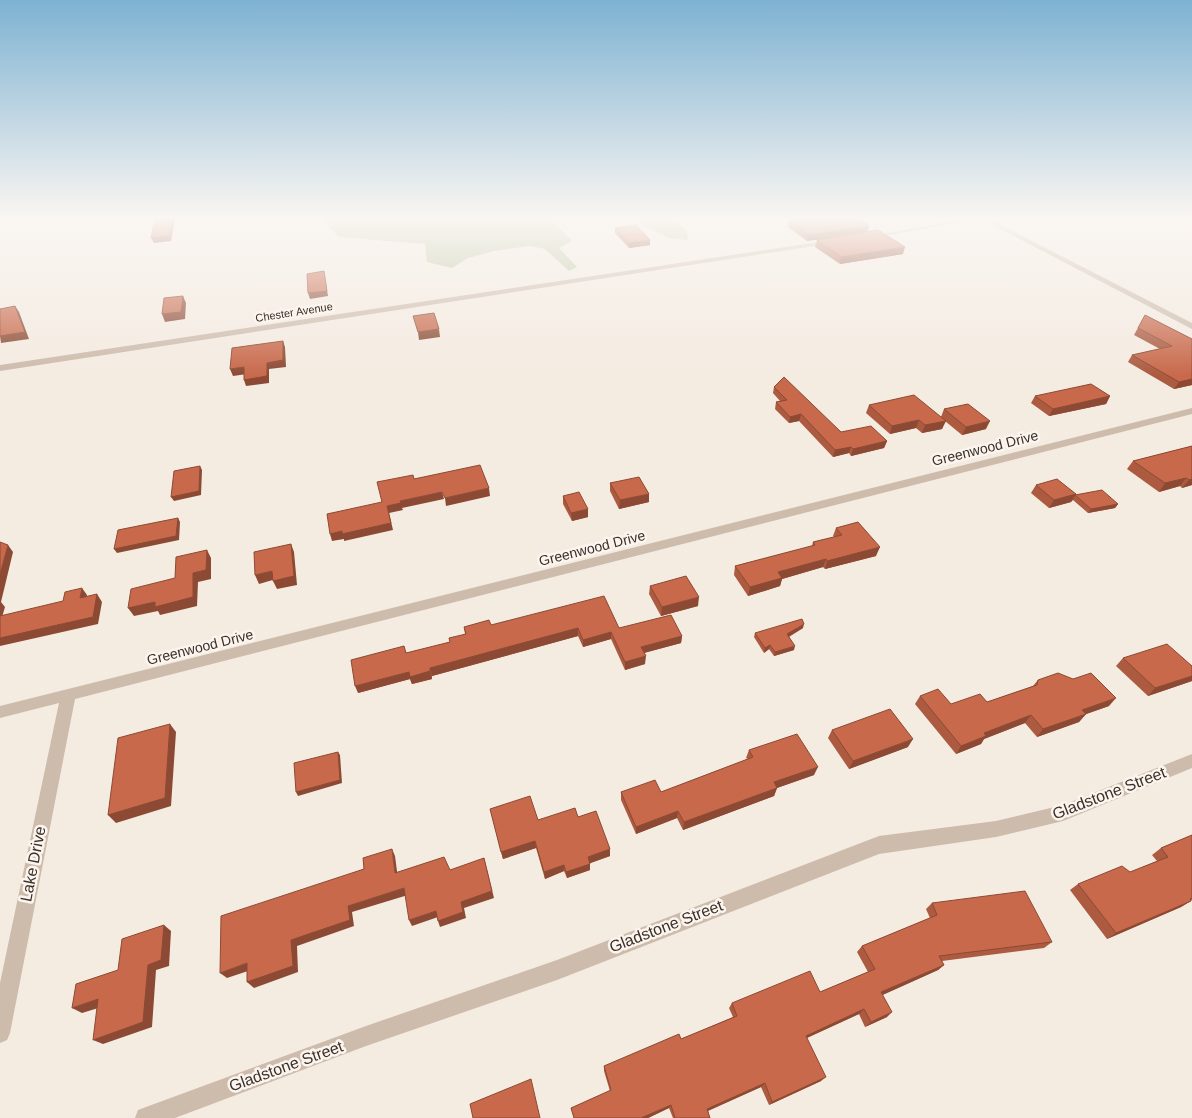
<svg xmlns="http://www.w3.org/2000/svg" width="1192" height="1118" font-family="Arial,sans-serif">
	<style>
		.green { fill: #b8c4a0 }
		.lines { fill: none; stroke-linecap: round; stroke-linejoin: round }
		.minor { fill: #cdbbac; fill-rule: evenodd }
		.wall { fill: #ac5a40 }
		.shaded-wall { fill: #8c4a34 }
		.building { fill: #c8694b; stroke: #8c4a34 }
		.labels { text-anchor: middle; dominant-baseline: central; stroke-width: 5; stroke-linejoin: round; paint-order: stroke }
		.far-street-label { font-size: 11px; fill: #3b302b; stroke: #fbf5ee }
		.street-label { font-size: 14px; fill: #3b302b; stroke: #fbf5ee }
		.near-street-label { font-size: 16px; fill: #3b302b; stroke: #fbf5ee }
	</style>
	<rect width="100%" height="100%" fill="#f4ebe1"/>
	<path class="green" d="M321 219H561L557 225 572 241 559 248 577 267 569 271 545 249 530 246 494 251 468 258 452 268 427 262 425 244 339 237Z
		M628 219H671L687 231 688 240 669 238Z"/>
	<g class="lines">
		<path class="minor" d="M965 219H989L1192 323V329L981 219 866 239 863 237Z
			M832 240 834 241V243L0 371V365Z
			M1192 408V414L75 699 10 1033 7 1040 0 1043V983L59 703 0 718V706Z
			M1192 754V768L1063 821 996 837 879 854 557 980 366 1046 175 1118H135L138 1110 146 1107 366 1026 557 960 879 836 996 821 1063 805Z"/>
	</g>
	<path class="wall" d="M789 220 868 232 807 241 788 227Z
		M615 228 650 245 629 248 615 233Z
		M817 240 903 254 840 264 815 247Z
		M1145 315 1192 339V385L1174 389 1128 362 1132 355 1160 349 1134 335Z
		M774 387 841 432 887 441 884 448 851 456 849 453 833 457 799 421 789 423 775 409 776 402 780 401 773 393Z
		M1035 396H1110L1106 404 1049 416 1031 403Z
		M869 405 941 417 944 409 986 429 962 435 945 421 942 429 922 433 916 428 890 434 866 413Z
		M1192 446V485L1182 488 1180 486 1159 492 1127 469 1133 461Z
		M610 483 649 502 619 509 610 491Z
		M1036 485 1075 495 1118 504 1115 508 1088 513 1073 500 1071 502 1049 508 1031 493Z
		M563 496 588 517 572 521 563 504Z
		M836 528 876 556 825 569 823 567 782 579 780 586 748 596 734 575 735 566 812 546 813 542 834 537 833 536Z
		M650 586 698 606 661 616 649 594Z
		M491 625 619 628 682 636 681 643 644 653 645 664 625 670 611 639 583 647 578 636 432 676V679L412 684 410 679 358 693 404 646 406 653 450 642 465 634 464 627Z
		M803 628 789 637 794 650 774 656 769 649 764 653 754 637 755 633Z
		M1123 658 1192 666V681L1148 696 1116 666Z
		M1038 680 1109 706 1086 714 1079 722 1037 737 1025 723 984 739 981 744 956 754 915 704 920 696 951 704 987 702 1033 686Z
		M832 730 908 747 849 769 828 738Z
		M749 750 814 775 777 788 774 796 683 830 677 818 636 834 621 800V792H661L748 759 746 758Z
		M490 809 538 820 578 817 610 856 590 863V870L567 878 564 871 545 879 536 848 503 859Z
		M1192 835V900L1181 907 1107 939 1070 890 1078 884 1130 872 1157 861 1152 855 1161 848Z
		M932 903 1052 942 1044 948 942 961 944 965 938 970 882 995 887 1017 865 1027 859 1014 807 1038 821 1081 769 1105 761 1087 708 1111 710 1118H673L669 1108 648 1118H574L571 1108 610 1091 604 1071V1066L681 1039 733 1017 729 1008 732 1003 820 992 868 972 857 952 862 946 930 918 926 909Z"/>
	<path class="shaded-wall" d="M172 219H175L171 241 154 243 151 238Z
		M869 226 868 232 807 241 809 235Z
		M650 240V245L629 248V243Z
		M905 247 903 254 840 264 841 257Z
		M324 271 328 296 310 299 308 293Z
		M183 296 186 303 185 319 165 322 162 314Z
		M15 306 19 312 29 339 1 343 0 336Z
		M439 329 440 337 419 340 418 332Z
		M283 341 285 347 286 367 269 369V383L246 386 244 380 267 363Z
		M244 367 247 374 233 376 230 369Z
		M1192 379V385L1174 389 1179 382Z
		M1110 396 1106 404 1049 416 1053 409Z
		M801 414 799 421 789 423 790 417Z
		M919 420 916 428 890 434 892 426Z
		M946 421 942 429 922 433 925 425Z
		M990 421 986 429 962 435 966 427Z
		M887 441 884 448 851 456 853 449Z
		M851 447 849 453 833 457 835 450Z
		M200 466 202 470 201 495 174 501 171 497Z
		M1186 478 1180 486 1159 492 1165 483Z
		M1192 479V485L1182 488 1189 480Z
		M489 488 490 496 446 506 445 498Z
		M442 492 444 499 402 508 403 510 389 513 393 530 344 541V539L332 541 330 534 387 506 400 501Z
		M649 494V502L619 509 620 500Z
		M1076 494 1071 502 1049 508 1054 500Z
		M1118 504 1115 508 1088 513 1091 509Z
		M588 509V517L572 521 571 513Z
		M178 518 180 522 179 540 117 553 114 549Z
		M291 544 294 552 297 585 277 589 273 581Z
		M8 545 13 552 1 602 5 607 0 624V574Z
		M880 547 876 556 825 569 827 561Z
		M207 550 211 558V579L198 582 197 606 160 615 158 611 134 616 128 608 193 573Z
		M826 559 823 567 782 579 780 586 748 596 750 587 778 572Z
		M272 571 276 579 259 584 255 575Z
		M82 588 87 595 85 606 80 598Z
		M97 594 102 602 98 624 0 646V638Z
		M699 597 698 606 661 616 662 607Z
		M804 624 803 628 786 638 787 634Z
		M578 628V636L432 676 430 668Z
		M611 632V639L583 647V640Z
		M682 636 681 643 640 654 641 647Z
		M770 645 769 649 764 653 765 648Z
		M795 646 794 650 774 656 775 652Z
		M646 656 645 664 625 670V662Z
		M430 671 432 679 412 684 410 679 358 693 355 686 409 672Z
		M1192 676V681L1148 696 1155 688Z
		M1116 698 1109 706 1075 718 1082 710Z
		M1086 714 1079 722 1037 737 1043 729Z
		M1031 715 1025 723 984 739 981 744 956 754 961 746 984 733Z
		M170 724 176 732 171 806 116 823 108 815Z
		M913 739 908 747 849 769 853 761Z
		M338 752 340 755 342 783 298 796 296 792Z
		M818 767 814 775 771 790 774 782Z
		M777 788 774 796 683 830 684 822Z
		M678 811 677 818 636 834V827Z
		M535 841 536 848 503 859 501 852Z
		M392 849 395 856 398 879 395 873Z
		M610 849V856L588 864V857Z
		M484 858 494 898 464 908 466 918 440 927 438 921 461 902Z
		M590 864V870L567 878 566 872Z
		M564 865V871L545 879 544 872Z
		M404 888 408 895 352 912 354 926 297 946 298 972 254 988 247 982 291 940 348 906Z
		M1191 901 1181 907 1107 939 1116 933Z
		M436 911 438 917 412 926 409 920Z
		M164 925 171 931 169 966 156 970 152 1027 103 1044 93 1040 148 965Z
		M247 963 254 969 227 978 220 973Z
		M944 965 938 970 876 998 881 992Z
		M98 999 108 1005 82 1013 72 1008Z
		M864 1009 859 1014 802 1040 806 1036Z
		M892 1012 887 1017 865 1027 871 1022Z
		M826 1077 821 1081 769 1105 772 1102Z
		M765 1083 761 1087 705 1112 707 1109Z
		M671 1105 669 1108 648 1118H641Z"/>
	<path class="building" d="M155 219H172L169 236 151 238Z
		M799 219H859L869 226 809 235 789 220Z
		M636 225 650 240 629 243 615 228Z
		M878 230 905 247 841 257 817 240Z
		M324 271 327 291 308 293 307 274Z
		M183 296 181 312 162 314 164 298Z
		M15 306 25 332 0 336V309Z
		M434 313 439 329 418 332 413 316Z
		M1145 315 1192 339V379L1179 382 1132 355 1172 346 1138 328Z
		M283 341V360L267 363V376L244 380V367L230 369 232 348Z
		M784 377 841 432 871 426 887 441 853 449 851 447 835 450 801 414 790 417 776 402 787 400 774 387Z
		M1091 384 1110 396 1053 409 1035 396Z
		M914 395 946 421 925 425 919 420 892 426 869 405Z
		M968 404 990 421 966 427 944 409Z
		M1192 446V479L1189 480 1186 478 1165 483 1133 461Z
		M480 465 489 488 445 498 442 492 400 501 401 503 387 506 391 523 342 534V531L330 534 327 514 382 502 377 482 413 475 414 479Z
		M200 466 199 491 171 497 174 471Z
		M639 477 649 494 620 500 610 483Z
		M1057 479 1076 494 1054 500 1036 485Z
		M1102 490 1118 504 1091 509 1075 495Z
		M579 492 588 509 571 513 563 496Z
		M178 518 176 536 114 549 118 530Z
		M858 522 880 547 827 561 826 559 778 572 782 578 750 587 735 566 815 545 813 542 842 535 836 528Z
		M0 542 8 545 0 574Z
		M291 544 294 576 273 581 272 571 255 575 254 552Z
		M207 550 206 570 193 573V597L155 607V602L128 608 131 589 175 578 176 557Z
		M686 576 699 597 662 607 650 586Z
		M82 588 80 598 97 594 93 617 0 638V616L63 601 65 592Z
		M604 596 619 628 671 615 682 636 641 647 646 656 625 662 611 632 583 640 578 628 430 668V671L410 677 409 672 355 686 351 660 404 646 406 653 450 642 449 638 466 634 464 627 489 620 491 625Z
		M802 619 804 624 787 634 795 646 775 652 770 645 765 648 755 633Z
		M1167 644 1192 666V676L1155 688 1123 658Z
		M1058 673 1073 679 1091 673 1116 698 1082 710 1086 714 1043 729 1031 715 984 733 986 736 961 746 920 696 938 689 951 704 980 694 987 702 1037 685 1038 680Z
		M890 709 913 739 853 761 832 730Z
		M170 724 165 798 108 815 118 738Z
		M797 734 818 767 774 782 777 788 684 822 678 811 636 827 621 792 655 780 661 792 753 757 749 750Z
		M338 752 340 780 296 792 294 763Z
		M530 796 538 820 575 808 578 817 596 811 610 849 588 857 590 864 566 872 564 865 544 872 535 841 501 852 490 809Z
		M1192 835V898L1190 899 1191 901 1116 933 1078 884 1122 866 1130 872 1168 857 1161 848Z
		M392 849 395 873 444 857 450 870 484 858 492 891 461 902 463 912 438 921 436 911 409 920 404 888 348 906 350 920 291 940 293 966 247 982V963L220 973 221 916 364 869 363 858Z
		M1025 891 1052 942 939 956 944 965 881 992 892 1012 871 1022 864 1009 806 1036 826 1077 772 1102 765 1083 707 1109 710 1118H675L671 1105 641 1118H574L571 1108 611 1090 604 1066 679 1034 681 1039 737 1016 732 1003 810 971 820 992 875 969 862 946 937 915 932 903Z
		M164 925 161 960 148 965 143 1022 93 1040 98 999 72 1008 76 984 118 970 122 939Z
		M531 1079 540 1118H473L470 1104Z"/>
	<linearGradient id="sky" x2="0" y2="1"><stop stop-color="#7eb2d2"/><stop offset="0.58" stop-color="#faf6f2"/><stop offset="1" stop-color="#faf6f2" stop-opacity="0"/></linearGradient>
	<rect width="1192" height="376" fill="url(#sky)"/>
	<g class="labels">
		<g class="far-street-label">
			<text transform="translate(294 312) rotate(-9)">Chester Avenue</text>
		</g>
		<g class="street-label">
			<text transform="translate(985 448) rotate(-14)">Greenwood Drive</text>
			<text transform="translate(592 548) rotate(-14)">Greenwood Drive</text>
			<text transform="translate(200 647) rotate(-14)">Greenwood Drive</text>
		</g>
		<g class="near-street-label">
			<text transform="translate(1109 793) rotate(-21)">Gladstone Street</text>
			<text transform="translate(33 864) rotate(-79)">Lake Drive</text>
			<text transform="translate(666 926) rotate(-21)">Gladstone Street</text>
			<text transform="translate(286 1066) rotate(-20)">Gladstone Street</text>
		</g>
	</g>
</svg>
